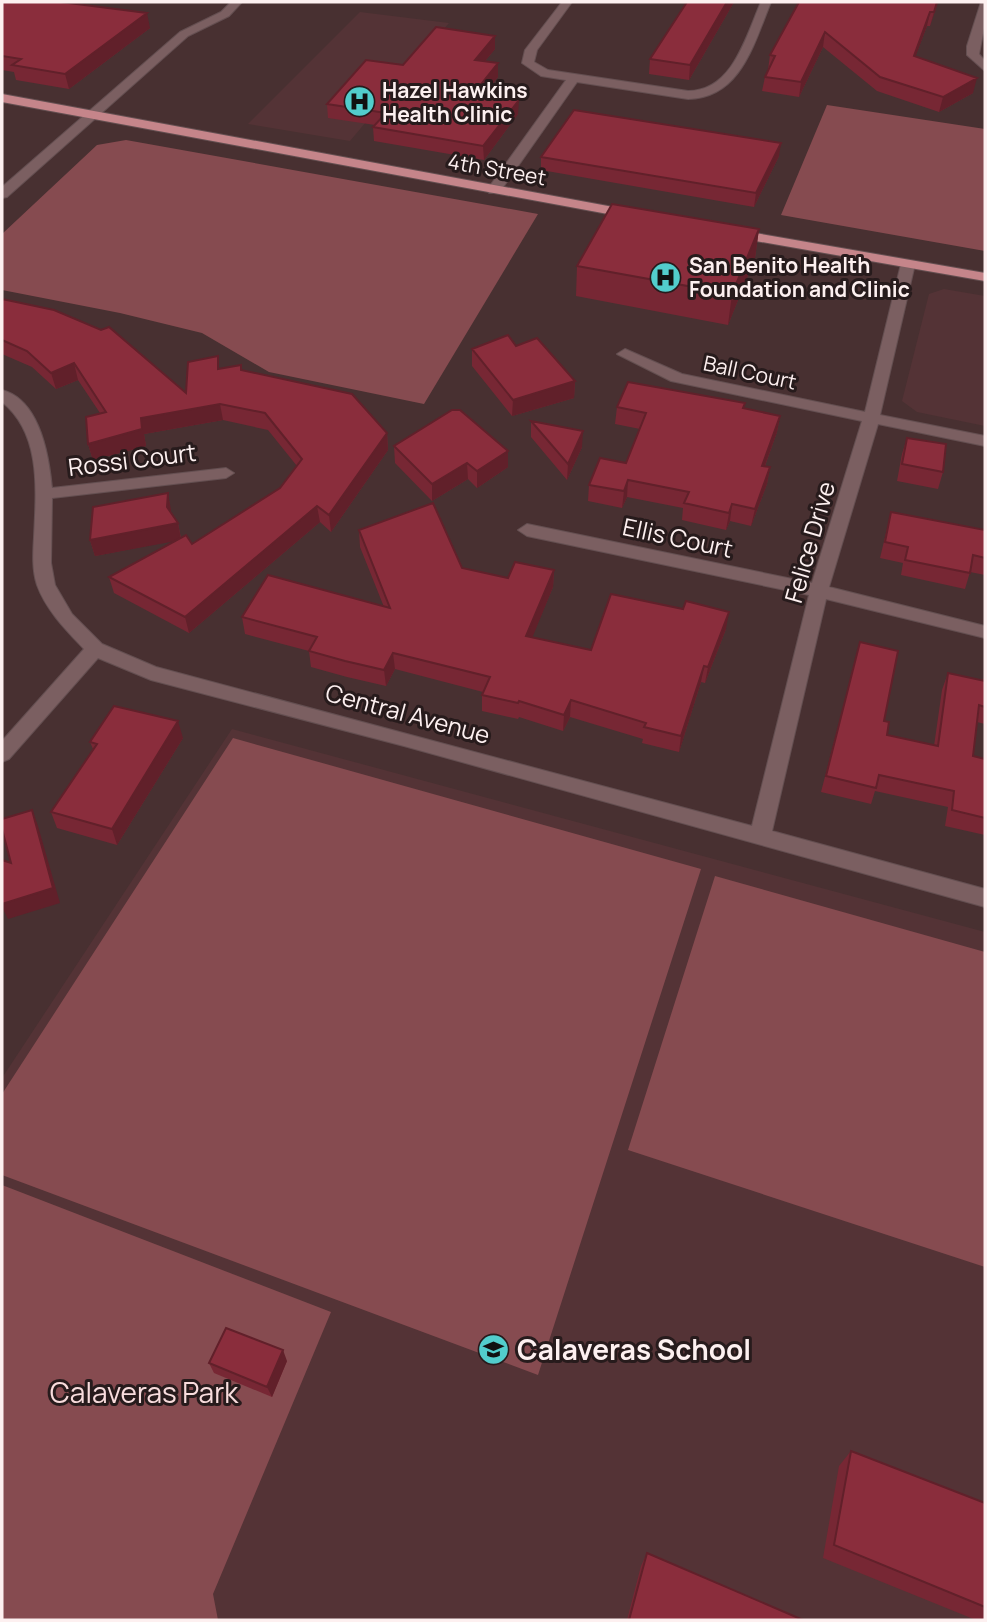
<svg xmlns="http://www.w3.org/2000/svg" width="987" height="1622" font-family="Manrope,sans-serif">
	<style>
		.built { fill: #543336 }
		.green { fill: #864b50 }
		.lines { fill: none; stroke-linecap: round; stroke-linejoin: round }
		.minor-casing { stroke: #644f51; stroke-width: 2 }
		.major-casing { stroke: #644f51; stroke-width: 2 }
		.minor { fill: #7b5f61; fill-rule: evenodd }
		.major { fill: #c5858a; fill-rule: evenodd }
		.wall { fill: #772734 }
		.shaded-wall { fill: #61202a }
		.building { fill: #8a2d3c; stroke: #61202a; stroke-width: 2 }
		.labels { text-anchor: middle; dominant-baseline: central; stroke-width: 6; stroke-linejoin: round; paint-order: stroke }
		.far-poi-label { font-size: 21px; font-weight: bold; fill: #fdf0f0; stroke: #271b1c; text-anchor: start }
		.far-street-label { font-size: 21px; fill: #fdf0f0; stroke: #271b1c }
		.street-label { font-size: 24px; fill: #fdf0f0; stroke: #271b1c }
		.near-poi-label { font-size: 28px; font-weight: bold; fill: #fdf0f0; stroke: #271b1c; text-anchor: start }
		.near-park-label { font-size: 28px; fill: #f8dcdd; stroke: #271b1c }
	</style>
	<rect width="100%" height="100%" fill="#483031"/>
	<path class="built" d="M360 12 449 23 350 141 248 124Z
		M944 289 985 296V426L917 412 902 401 929 294Z
		M232 729 985 932V1620H2V1078Z"/>
	<path class="green" d="M827 105 985 129V251L781 215Z
		M126 140 538 214 424 404 269 372 202 333 120 313 2 290V234L97 145Z
		M233 738 701 869 538 1375 2 1175V1094Z
		M715 876 985 952V1267L628 1150Z
		M2 1185 331 1312 213 1594 218 1620H2Z"/>
	<g class="lines">
		<defs>
			<path id="minor" d="M231 2H242L229 16 188 36 7 197 2 198V187L180 32 221 12Z
				M562 2H572L537 50 534 62 548 70 688 91C733 91 746 36 761 2H771C754 43 741 98 688 99L577 82 499 193H489L487 190 566 80 541 76 522 63 525 50Z
				M981 2H985V23L979 54 985 61V71L967 55V46Z
				M908 260 915 264 880 415 985 436V446L878 424 829 587 985 626V638L826 599 772 831 985 889V907L404 746 151 680 98 658 9 759 2 762V741L84 649C66 630 46 610 37 585 32 570 33 553 34 537 36 491 42 434 2 402V390C40 400 49 456 52 488L226 468 234 473 226 478 52 498 51 563 55 585 72 614 102 644 156 667 752 826 809 595 527 536 518 530 527 524 812 583 862 421 671 381 617 354 625 349 682 374 865 412 901 264Z"/>
			<path id="major" d="M2 94 635 211 642 215 635 219 2 102Z
				M732 229 985 273V281L727 236V230Z"/>
		</defs>
		<use href="#minor" class="minor-casing"/>
		<use href="#major" class="major-casing"/>
		<use href="#minor" class="minor"/>
		<use href="#major" class="major"/>
	</g>
	<path class="wall" d="M2 2 150 28 69 89 16 80 14 72 2 70Z
		M687 2H734L689 80 649 74 650 59Z
		M799 2H938L930 26H927L915 57 973 93 939 112 877 91 823 47 799 97 762 91 765 77 768 70 770 55Z
		M495 36V49L485 61 498 77 484 94 518 114 484 160 374 141 373 127 375 125 328 118 327 104 403 65Z
		M779 156 754 207 541 170V157Z
		M759 229 755 258 728 325 576 296 577 266Z
		M2 299 186 393 220 368 242 370 387 433 388 450 331 532 320 522 189 633 114 593 109 577 177 540 95 556 90 540 168 493 171 514 178 523 181 538 192 544 280 488 297 466 268 430 223 420 144 434 146 446 93 460 88 444 100 413 78 380 56 389 32 367 2 354Z
		M516 346 575 381 574 398 512 416 472 366V349Z
		M617 407 744 408 780 416 777 432 765 466 770 467 767 484 751 526 730 521 726 530 682 520 683 508 627 497 622 508 588 501 589 485 626 463 640 429 615 424Z
		M531 421 582 447 567 480 531 437Z
		M907 438 943 472 938 489 897 481 902 454Z
		M394 446 508 451V467L477 488 468 479 432 501 395 463Z
		M891 512 985 530V575L970 572 965 589 901 575 903 563 880 558Z
		M359 530 462 568 508 578 554 570 553 587 532 637 591 650 726 629 705 683 701 682 679 752 642 743 643 739 570 717 563 731 519 717 518 719 482 711V695L483 692 395 669 386 686 347 677 311 667 309 651 245 634 242 617 384 607 360 547Z
		M856 658 884 721 887 735 934 746 942 690 948 673 983 680 985 675V724L977 722 973 756 985 759V835L945 826 948 807 875 791 871 804 821 792Z
		M183 738 117 845 57 828 51 812 93 749 90 742Z
		M287 1361 272 1397 214 1373 209 1363Z
		M851 1451 985 1503V1620H976L823 1558 839 1466Z
		M647 1553 803 1620H627L641 1566Z"/>
	<path class="shaded-wall" d="M727 2H734L689 80 690 65Z
		M937 2H938L930 26 934 12Z
		M930 12 927 26 910 71 914 56Z
		M147 13 150 28 69 89 65 74Z
		M825 32 823 47 799 97 801 82Z
		M495 36V49L475 73V60Z
		M498 63V77L474 106V93Z
		M977 78 973 93 939 112 943 97Z
		M519 100 518 114 484 160 483 146Z
		M781 143 779 156 754 207 756 193Z
		M759 229 755 258 728 325 732 294Z
		M74 363 78 380 56 389 51 373Z
		M575 381 574 398 512 416 513 400Z
		M220 404 223 420 144 434 146 446 93 460 88 444 141 418Z
		M780 416 777 432 759 482 762 466Z
		M583 431 582 447 567 480 568 464Z
		M387 433 388 450 331 532 329 515Z
		M508 451V467L477 488V471Z
		M467 463 468 479 432 501V484Z
		M770 467 767 484 751 526 755 509Z
		M628 480 627 497 622 508 624 491Z
		M168 493 171 510V524L167 507Z
		M732 504 730 521 726 530 729 513Z
		M317 506 320 522 189 633 185 617Z
		M178 523 181 540 95 556 90 540Z
		M554 570 553 587 526 653V636Z
		M729 612 726 629 705 683 708 667Z
		M393 653 395 669 386 686 384 670Z
		M704 666 701 682 679 752 681 736Z
		M571 700 570 717 563 731 564 715Z
		M178 721 183 738 117 845 112 829Z
		M32 810 38 826 60 903 8 919 2 907V904Z
		M283 1350 287 1361 272 1397 267 1387Z"/>
	<path class="building" d="M2 2H61L147 13 65 74 12 65 21 59 2 56Z
		M687 2H727L690 65 650 59Z
		M799 2H937L934 12H930L914 56 977 78 943 97 880 77 825 32 801 82 765 77 775 56 770 55Z
		M436 27 495 36 475 60 498 63 474 93 519 100 483 146 373 127 386 113 327 104 366 60 403 65Z
		M574 110 781 143 756 193 541 157Z
		M612 204 759 229 732 294 577 266Z
		M2 299 54 310 101 330 109 327 186 393 188 362 218 356V369L241 365V370L352 394 387 433 329 515 317 506 185 617 109 577 186 535 192 544 280 488 302 459 265 413 220 404 141 418 142 429 88 444 86 417 106 412 74 363 51 373 27 351 2 340Z
		M508 335 516 346 537 338 575 381 513 400 472 349Z
		M628 382 745 403 743 408 780 416 762 466 770 467 755 509 732 504 729 513 684 503 689 492 628 480 624 491 589 485 600 458 626 463 646 413 617 407Z
		M452 410H460L508 451 477 471 467 463 432 484 394 446Z
		M531 421 583 431 568 464Z
		M907 438 946 444 943 472 902 464Z
		M168 493 167 507 178 523 90 540 93 507Z
		M433 503 462 568 508 578 515 562 554 570 526 636 591 650 611 594 683 609 686 601 729 612 708 667 704 666 681 736 644 727 646 723 571 700 564 715 519 701 518 703 482 695 490 677 393 653 384 670 345 661 309 651 317 637 242 617 268 575 390 608 359 530Z
		M891 512 985 530V558L973 555 970 573 905 560 908 547 885 542Z
		M860 642 898 651 884 721 889 722 887 735 938 746 948 673 985 681V707L979 705 973 756 985 759V818L952 810 954 791 879 775 876 788 826 776Z
		M114 706 178 721 112 829 51 812 97 744 90 742Z
		M32 810 53 888 2 904V860L11 863 2 829V819Z
		M226 1328 283 1350 267 1387 209 1363Z
		M851 1451 985 1503V1607L834 1545Z
		M647 1553 803 1620H629Z"/>
	<defs>
		<symbol id="hospital-disc" viewBox="-11 -11 22 22"><circle r="9.5" fill="#52cdcc" stroke="#271b1c"/><path d="M-5-5h3v3.5h4V-5h3V5h-3V1.5h-4V5h-3Z" fill="#111"/></symbol>
		<symbol id="school-disc" viewBox="-11 -11 22 22"><circle r="9.5" fill="#52cdcc" stroke="#271b1c"/><path d="M0-5L7-2L0 1L-7-2ZM-4 1L0 2.5L4 1V4Q0 6-4 4Z" fill="#111"/></symbol>
	</defs>
	<g fill-rule="evenodd">
		<use href="#hospital-disc" x="342" y="84" width="35" height="35"/>
		<use href="#hospital-disc" x="648" y="260" width="35" height="35"/>
		<use href="#school-disc" x="476" y="1332" width="35" height="35"/>
	</g>
	<g class="labels">
		<g class="far-poi-label">
			<text x="382" y="90">Hazel Hawkins<tspan x="382" dy="24">Health Clinic</tspan></text>
			<text x="689" y="265">San Benito Health<tspan x="689" dy="24">Foundation and Clinic</tspan></text>
		</g>
		<g class="far-street-label">
			<text transform="translate(497 169) rotate(10)">4th Street</text>
			<text transform="translate(750 372) rotate(12)">Ball Court</text>
		</g>
		<g class="street-label">
			<text transform="translate(132 459) rotate(-7)">Rossi Court</text>
			<text transform="translate(678 537) rotate(12)">Ellis Court</text>
			<text transform="translate(809 542) rotate(-74)">Felice Drive</text>
			<text transform="translate(408 713) rotate(15)">Central Avenue</text>
		</g>
		<g class="near-poi-label">
			<text x="517" y="1349">Calaveras School</text>
		</g>
		<g class="near-park-label">
			<text x="144" y="1392">Calaveras Park</text>
		</g>
	</g>
	<rect width="987" height="1622" fill="none" stroke="#fdf0f0" stroke-width="7"/>
</svg>
